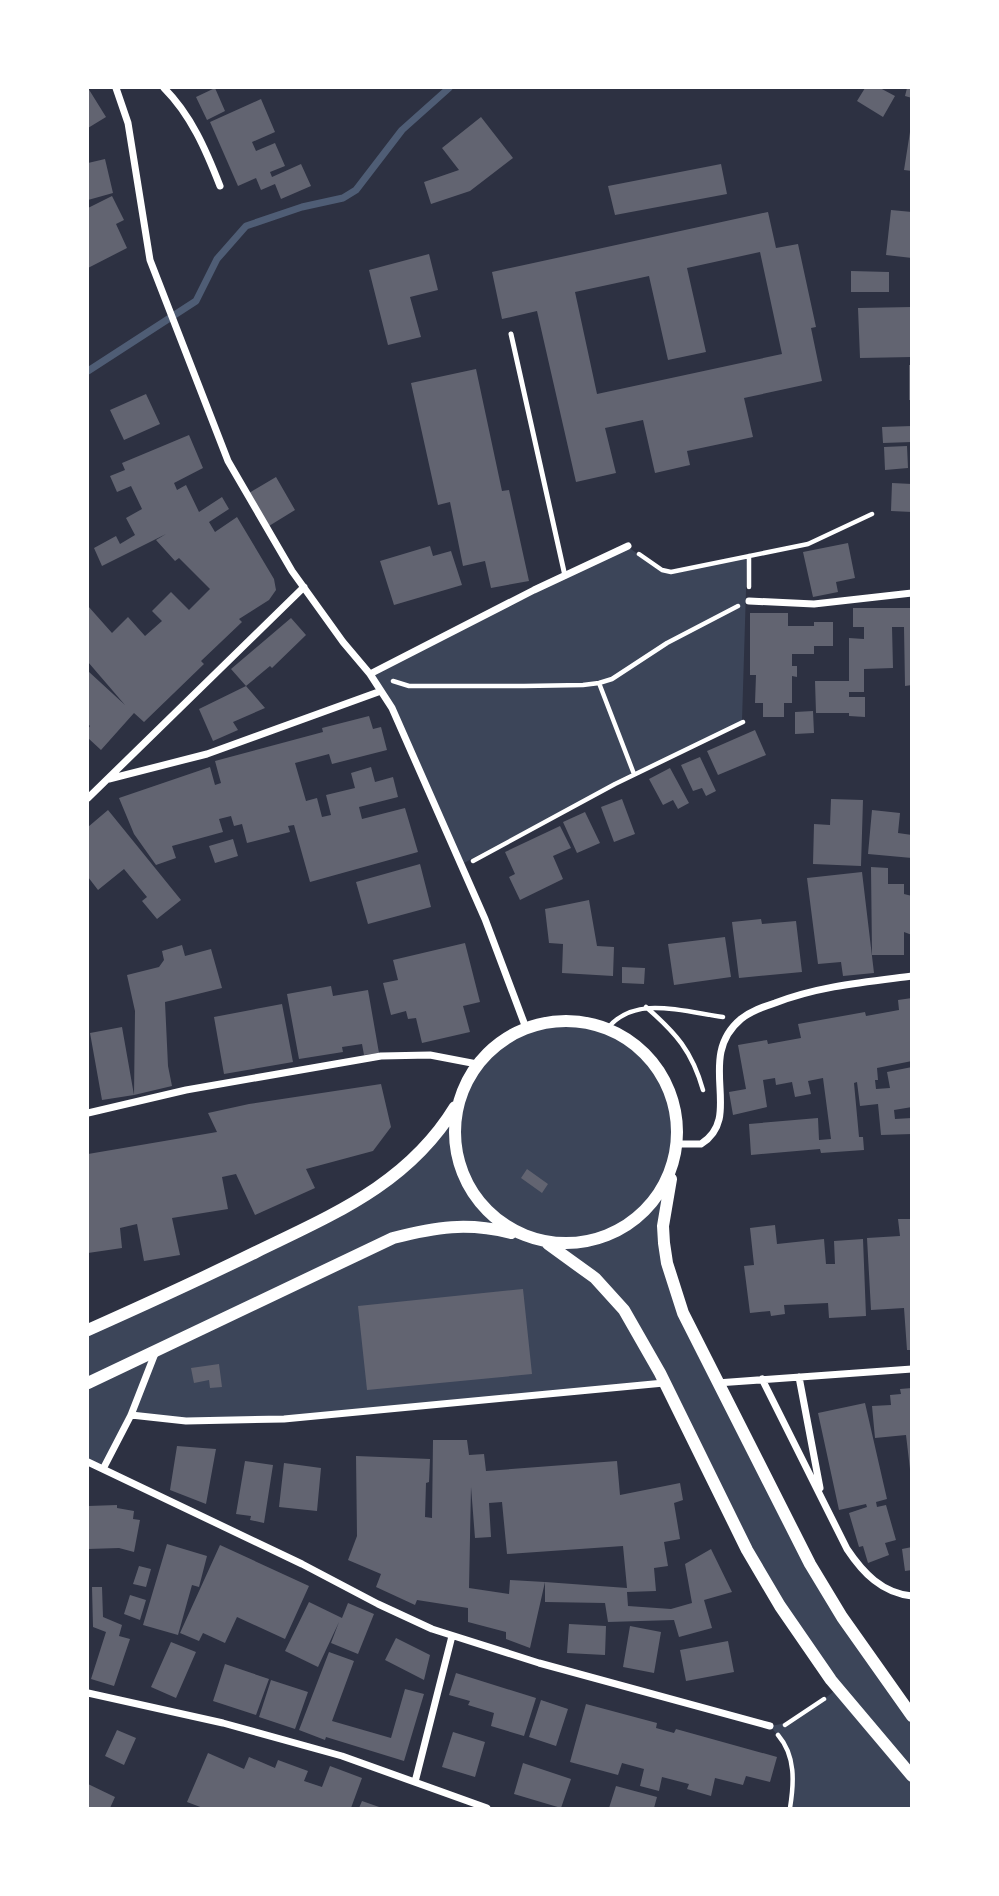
<svg xmlns="http://www.w3.org/2000/svg" width="999" height="1896" font-family="'Source Sans 3',sans-serif">
	<style>
		.green { fill: #3c4559 }
		.lines { fill: none; stroke-linecap: round; stroke-linejoin: round }
		.stream { stroke: #4f5d75; stroke-width: 7 }
		.building { fill: #626471; fill-rule: evenodd }
		.path { stroke: #fff; stroke-width: 4.5 }
		.service { stroke: #fff; stroke-width: 5 }
		.minor { stroke: #fff; stroke-width: 7 }
		.tertiary { stroke: #fff; stroke-width: 12 }
	</style>
	<rect width="100%" height="100%" fill="#2d3142"/>
	<path class="green" d="M628 547 662 571 670 572 747 558 742 721 615 783 462 864 393 708 372 674Z
		M566 1021 587 1023 607 1029 625 1038 642 1051 655 1066 666 1084 674 1103 677 1123V1144L663 1226 673 1286 810 1564 911 1716V1808H790C795 1776 792 1751 770 1726 796 1723 818 1704 838 1688L780 1606 664 1383 234 1421 131 1416 103 1469 88 1462V1330L371 1193 444 1126 459 1101 466 1082 477 1064 491 1049 507 1037 526 1028 546 1022Z"/>
	<g class="lines">
		<path class="stream" d="M88 371 196 301 217 259 246 226 302 207 343 198 356 190 402 130 449 88"/>
	</g>
	<path class="building" d="M88 88 106 117 88 128Z
		M215 88 225 111 207 120 196 97Z
		M865 88H880L895 96 883 117 857 101Z
		M907 88H912V98L905 96Z
		M261 99 275 132 252 142 256 151 275 143 285 166 270 172 272 177 301 164 311 186 281 199 275 184 261 190 256 178 238 186 210 122Z
		M481 117 513 158 470 191 431 204 424 182 459 170 442 148Z
		M910 132H912V171L904 170Z
		M105 159 113 193 88 200V163Z
		M721 164 727 194 615 215 608 186Z
		M112 196 124 220 116 224 127 248 88 268V208Z
		M891 210 912 212V258L886 255Z
		M768 212 776 248 798 244 816 327 811 328 822 381 744 398 753 437 687 451 690 465 655 473 643 420 605 428 616 473 576 482 537 311 502 319 492 272ZM760 252 782 354 597 394 575 292 649 276 668 360 706 352 687 268Z
		M429 254 438 290 410 297 421 337 388 345 369 270Z
		M851 271 889 272V292H851Z
		M912 307V357L860 358 858 308Z
		M909 365H912V400H909Z
		M476 369 502 491 509 490 529 581 491 588 485 561 463 566 450 502 438 505 411 383Z
		M146 394 160 424 124 440 110 410Z
		M912 426V442L883 443 882 427Z
		M189 435 203 468 174 483 177 490 186 485 199 512 222 497 229 509 209 522 215 532 237 517 274 579 276 590 269 600 239 619 242 622 201 661 204 664 144 722 134 713 101 750 88 738V729L90 726 88 724V671L125 705 88 662V606L112 633 128 617 145 636 162 621 152 611 171 592 189 610 210 589 179 558 175 561 156 540 166 534 102 566 94 548 116 536 120 544 135 535 126 518 142 509 131 486 117 492 110 476 125 470 122 463Z
		M907 446 908 468 885 470 884 447Z
		M276 477 295 510 269 526 249 493Z
		M892 483 912 484V512L891 511Z
		M848 543 855 578 836 582 838 592 813 597 803 552Z
		M430 546 433 556 451 551 462 585 394 605 380 561Z
		M853 608H912V685L905 686 904 627H892L893 668 864 669V692H849V697H865V717L849 716V713H816L815 681H849V638L864 639V627H853Z
		M750 613H788V626H814V622H833V646H814V654H792V666H797V677L792 676V703H784V717H763V703H755L756 675H750Z
		M291 618 306 635 272 668 270 666 246 686 231 669Z
		M246 686 265 708 233 722 238 730 213 741 199 709Z
		M813 711 814 733 795 734V712Z
		M369 716 373 729 381 727 387 750 332 764 329 754 295 763 306 801 317 798 322 817 331 815 326 795 355 788 351 773 371 767 375 782 393 777 398 797 359 807 362 819 405 808 418 852 310 882 294 825 288 826 290 832 247 843 242 824 234 826 231 816 219 819 223 832 172 846 176 858 156 865 134 834 119 798 210 767 215 785 221 783 215 761 323 732 322 728Z
		M755 730 766 755 718 775 707 751Z
		M700 757 716 791 706 796 702 788 693 791 681 765Z
		M670 768 689 803 678 809 673 800 663 805 649 779Z
		M622 799 635 834 614 842 601 807Z
		M831 799 863 800 861 866 813 864 814 824 830 825Z
		M108 810 181 900 157 919 142 901 147 897 124 869 98 890 88 877V827Z
		M872 810 900 813 898 833 912 835V858L868 854Z
		M585 812 600 843 577 853 563 822Z
		M560 826 571 848 553 856 563 879 520 900 509 877 515 874 505 852Z
		M233 839 238 856 215 863 209 846Z
		M420 864 431 907 368 924 356 882Z
		M871 867 888 868V884H904V894L912 896V935L904 932V955H872Z
		M862 872 874 973 843 976 841 962 818 964 807 878Z
		M589 900 597 946 614 947 613 976 562 973 563 944 549 943 545 909Z
		M761 919 762 924 796 921 802 972 739 978 732 922Z
		M725 937 731 977 674 985 668 944Z
		M465 943 480 1002 463 1006 470 1032 422 1043 416 1018 408 1019 406 1011 391 1015 383 983 398 980 393 960Z
		M182 945 185 956 211 949 222 988 165 1002 168 1066 172 1086 134 1095 135 1011 127 975 159 967 164 960 162 951Z
		M622 967 645 968 644 984 622 983Z
		M331 986 333 996 368 990 379 1053 364 1055 362 1044 342 1047 343 1052 299 1059 287 994Z
		M912 998V1061L877 1068 878 1080H875L876 1089 890 1088 887 1072 912 1067V1107L894 1110 895 1119 912 1118V1134L881 1135 878 1104 860 1106 857 1082 854 1083 859 1137H863L864 1150 821 1153 820 1149 751 1155 749 1124 818 1118 819 1140 831 1139 823 1078 808 1081 811 1094 795 1097 792 1082 776 1085 775 1078 763 1080 767 1107 733 1115 729 1092 746 1089 738 1045 767 1040 768 1044 801 1038 798 1024 865 1012 866 1016 899 1010 898 1000Z
		M282 1004 293 1062 224 1074 214 1017Z
		M122 1027 134 1095 102 1100 90 1033Z
		M381 1084 391 1127 373 1151 306 1169 315 1188 255 1215 236 1174 222 1177 228 1209 172 1218 180 1255 144 1261 137 1224 120 1228 122 1248 88 1253V1154L217 1132 208 1113 249 1104Z
		M527 1169 548 1184 542 1193 521 1178Z
		M898 1219H912V1350H907L904 1308 871 1310 867 1238 900 1236Z
		M775 1225 777 1244 824 1239 826 1264H835L834 1241 863 1239 866 1316 829 1318 828 1303 784 1305 785 1314 771 1316 770 1311 750 1313 744 1266 754 1265 750 1228Z
		M523 1289 532 1374 367 1390 358 1306Z
		M219 1364 222 1387 210 1388 209 1380 194 1383 191 1368Z
		M912 1388V1469H910L906 1435 875 1438 872 1406 891 1405 890 1395 901 1394 900 1389Z
		M865 1403 887 1499 876 1502 877 1507 886 1505 896 1540 885 1543 889 1555 868 1563 863 1546 859 1547 849 1513 867 1507 866 1504 839 1510 818 1413Z
		M433 1440H467L469 1455 484 1454 486 1471 617 1461 620 1495 680 1483 683 1500 674 1503 680 1539 664 1542 668 1566 654 1568 656 1591 627 1592 628 1606 671 1609 692 1603 685 1564 711 1549 732 1592 704 1600 712 1628 679 1637 674 1620 608 1622 605 1603 545 1602V1582L627 1588 623 1546 507 1554 502 1502 489 1503 491 1537 475 1538 471 1487 469 1588 509 1594 510 1580 545 1582 530 1648 506 1639V1632L468 1622V1608L417 1600 415 1605 376 1587 381 1574 348 1560 357 1536 356 1456 430 1459 429 1482 426 1483 425 1517 432 1518Z
		M177 1446 216 1449 206 1504 170 1490Z
		M245 1461 273 1465 264 1523 250 1520 251 1516 236 1514Z
		M284 1463 321 1468 317 1511 279 1507Z
		M117 1505V1508L134 1511 133 1519 140 1520 134 1552 119 1548 88 1549V1506Z
		M167 1544 207 1556 199 1587 192 1585 178 1635 143 1625Z
		M220 1545 309 1586 285 1639 237 1617 225 1643 203 1633 199 1641 180 1633Z
		M912 1547V1570L905 1571 902 1549Z
		M139 1566 151 1569 146 1587 133 1584Z
		M92 1587H102L103 1617 122 1625 119 1636 130 1639 114 1686 91 1679 106 1632 93 1627Z
		M130 1595 146 1600 140 1620 124 1614Z
		M309 1602 342 1618 348 1603 374 1614 358 1654 331 1643 339 1622 318 1667 285 1651Z
		M569 1624 606 1626 605 1655 567 1653Z
		M630 1626 661 1632 654 1673 623 1667Z
		M396 1638 430 1655 424 1680 385 1660Z
		M728 1641 734 1672 686 1681 680 1650Z
		M171 1642 196 1652 176 1698 151 1687Z
		M329 1652 354 1661 332 1721 391 1738 405 1689 424 1694 404 1761 326 1737 325 1740 299 1730Z
		M225 1664 269 1679 256 1715 213 1701Z
		M456 1673 536 1698 524 1736 491 1726 494 1713 468 1705 470 1701 449 1695Z
		M271 1680 308 1692 295 1729 259 1717Z
		M541 1700 568 1709 556 1746 529 1737Z
		M586 1704 657 1723 656 1728 674 1733 676 1729 777 1757 770 1782 746 1776 743 1785 715 1778 711 1796 687 1789 689 1784 662 1777 659 1791 640 1786 644 1769 622 1763 618 1775 570 1762Z
		M117 1730 136 1738 124 1765 105 1756Z
		M453 1732 485 1742 475 1777 442 1767Z
		M208 1753 244 1769 249 1757 275 1768 278 1760 308 1771 304 1781 322 1787 330 1766 362 1778 351 1808H203L187 1802Z
		M523 1763 571 1779 561 1808 514 1794Z
		M88 1784 115 1797 110 1808H88Z
		M616 1786 657 1797 654 1808H609Z
		M362 1801 382 1808H359Z"/>
	<g class="lines">
		<path class="path" d="M639 554 662 570 671 572 808 544 872 514
			M749 556V587
			M393 681 409 686H524L583 685 599 683 612 679 667 643 738 606
			M599 683 634 774
			M473 861 615 784 743 722
			M646 1007C676 1033 692 1051 703 1090
			M607 1029C634 994 685 1012 723 1017
			M785 1725 824 1699
			M778 1735C796 1756 794 1783 790 1808"/>
		<path class="service" d="M511 334 565 576"/>
		<path class="minor" d="M116 88 128 123 150 260 228 461 292 571 343 642 370 674 392 708 485 919 526 1028
			M164 88C191 115 206 150 220 186
			M749 601 814 604 912 593
			M370 674 534 590 628 546
			M109 779 207 754 381 691
			M88 798 304 587
			M88 1113 186 1090 381 1056 430 1055 477 1064
			M677 1144H701C745 1117 694 1058 741 1019 751 1011 763 1007 775 1003 819 986 865 982 912 976
			M799 1377 820 1488
			M762 1379 847 1549C863 1573 882 1593 912 1596
			M717 1383 912 1369
			M131 1415 186 1421 284 1419 664 1383
			M88 1462 302 1564 378 1604 432 1629 539 1663 770 1726
			M103 1469 131 1415 156 1351
			M88 1693 223 1723 342 1756 487 1808
			M415 1782 452 1636"/>
		<path class="tertiary" d="M455 1132a111 111 0 1 1 222 0a111 111 0 1 1-222 0Z
			M671 1179 663 1226 664 1243 667 1263 683 1313 810 1564 842 1617 912 1716
			M548 1244 595 1278 624 1310 660 1373 747 1550 780 1606 831 1680 912 1776
			M88 1330C144 1305 201 1279 256 1252 334 1214 408 1184 455 1107
			M88 1383 393 1238C436 1227 467 1222 511 1233"/>
	</g>
	<rect width="999" height="1896" fill="none" stroke="#ffffff" stroke-width="178"/>
</svg>
